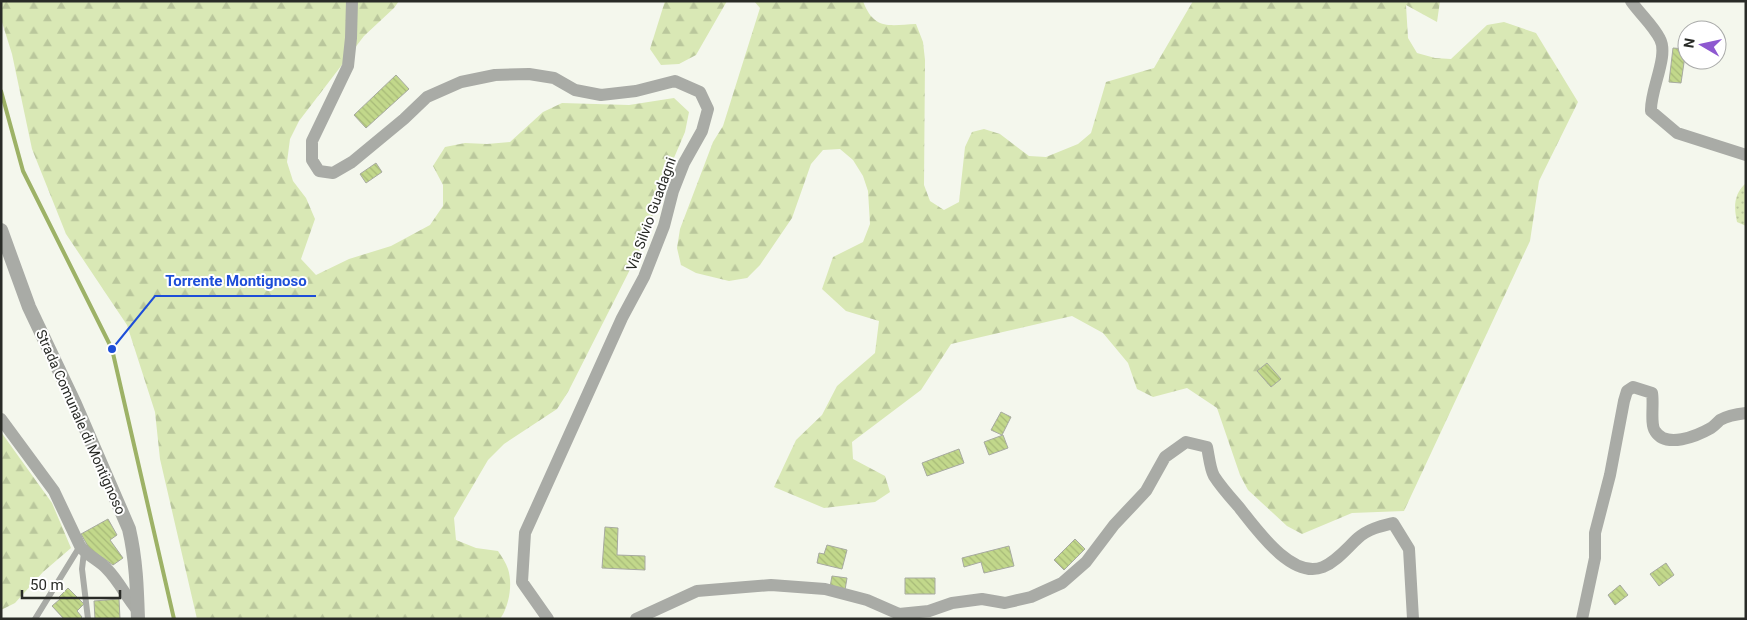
<svg xmlns="http://www.w3.org/2000/svg" width="1747" height="620" font-family="Roboto,sans-serif">
	<style>
		.forest { fill: url(#forest-firs) }
		.garden { fill: url(#garden-dots) }
		.lines { fill: none; stroke-linecap: round; stroke-linejoin: round }
		.stream { stroke: #9db266; stroke-width: 4 }
		.building { fill: url(#building-back-hatch); stroke: #a7aaa0 }
		.service { stroke: #a9aba6; stroke-width: 6 }
		.minor { stroke: #a9aba6; stroke-width: 12 }
		.tertiary { stroke: #a9aba6; stroke-width: 14 }
		.labels { text-anchor: middle; dominant-baseline: central; stroke-width: 4; stroke-linejoin: round; paint-order: stroke }
		.street-label { font-size: 14px; fill: #292b27; stroke: #fff }
		.leader { fill: none; stroke: #1d4ed8; stroke-width: 2 }
		.callout-dot { fill: #1d4ed8; stroke: #fff; stroke-width: 2 }
		.callout-label { font-size: 15px; text-anchor: middle; font-weight: bold; fill: #1d4ed8; stroke: #fff; stroke-width: 4; stroke-linejoin: round; paint-order: stroke }
	</style>
	<defs>
		<pattern id="forest-firs" width="22" height="20" patternUnits="userSpaceOnUse" patternTransform="scale(1.25)"><rect width="22" height="20" fill="#d9e8b5"/><path d="M5 1l3.5 6h-7zM16 11l3.5 6h-7z" fill="#bac79c"/></pattern>
		<pattern id="garden-dots" width="8" height="8" patternUnits="userSpaceOnUse" patternTransform="scale(1.25)"><rect width="8" height="8" fill="#d9e8b5"/><path d="M2 2h.1M6 6h.1" fill="none" stroke="#bac79c" stroke-width="1.8" stroke-linecap="round"/></pattern>
		<pattern id="building-back-hatch" width="6" height="6" patternUnits="userSpaceOnUse" patternTransform="scale(1.25)"><rect width="6" height="6" fill="#c2d88b"/><path d="M-1 5l2 2M0 0l6 6M5-1l2 2" fill="none" stroke="#a7ba78"/></pattern>
	</defs>
	<rect width="100%" height="100%" fill="#f4f7ed"/>
	<path class="forest" d="M1 1H399L394 8 364 36 299 121 290 139 287 162 293 181 306 198 315 219 301 259 316 275 349 259 391 246 430 225 443 206V185L433 166 445 147 465 143 487 144 510 142 543 112 562 103 629 105 674 98 689 112 685 132 659 193 647 236 568 392 557 409 504 444 488 460 454 518 456 540 476 548 498 551C502 557 506 563 508 569 513 584 509 607 500 619H197L160 459 155 412 127 325 66 234 32 149 12 54 1 19Z
		M665 1H727L696 55 679 64 661 65 650 49Z
		M754 1H863C874 31 890 25 916 24L923 42 925 60 924 185 930 201 944 210 959 202 965 147 972 132 984 129 1000 134 1029 156 1046 157 1078 144 1091 133 1106 82 1154 68 1193 1H1440L1437 22 1406 5 1408 38 1417 53 1435 58 1451 59 1487 25 1504 22 1536 33 1578 102 1539 181 1530 241 1404 511 1352 513 1302 534 1287 526 1248 490 1240 475 1217 408 1187 388 1153 397 1137 389 1128 363 1103 333 1072 316 951 344 921 390 852 442 853 459 885 476 890 492 875 502 824 508 774 487 796 440 822 415 837 386 875 353 879 321 846 311 822 289 833 257 863 242 870 224 868 191 863 176 853 160 840 149 823 150 811 164 792 218 760 265 747 278 729 281 696 273 681 265 677 248 680 229 713 142 723 126 760 8Z
		M1 432 52 503 71 548 43 572 15 603 1 610Z"/>
	<path class="garden" d="M1746 183V226L1737 222C1734 207 1733 195 1746 183Z"/>
	<g class="lines">
		<path class="stream" d="M1 91 23 171 112 349 174 619"/>
	</g>
	<path class="building" d="M1673 48 1686 49 1681 83 1669 82Z
		M396 75 409 89 366 128 354 115Z
		M376 163 382 172 366 183 360 174Z
		M1267 363 1281 379 1271 387 1257 371Z
		M1001 412 1011 417 1002 435 991 430Z
		M1003 435 1008 448 989 455 984 442Z
		M959 449 964 463 927 476 922 463Z
		M108 519 117 535 110 540 123 558 113 565 89 548 81 534Z
		M605 527 618 528 617 555 645 556V570L602 568Z
		M1075 539 1085 549 1064 570 1054 560Z
		M827 545 847 550 842 569 817 563 819 553 824 554Z
		M1009 546 1014 566 984 573 981 562 964 567 962 558Z
		M1666 563 1674 575 1659 586 1650 574Z
		M832 576 847 578 845 590 830 587Z
		M905 578H935V594H905Z
		M1620 585 1628 595 1615 605 1608 595Z
		M68 588 84 604 77 611 82 617 80 619H64L52 606 60 599 59 597Z
		M119 599 120 619H95L94 601Z"/>
	<g class="lines">
		<path class="service" d="M84 552 82 569 88 619
			M35 619 80 546"/>
		<path class="minor" d="M352 1 351 38 348 66 312 141V160L319 171 333 173 352 162 404 119 427 97 461 82 495 75 529 74 554 78 575 90 601 95 636 91 675 81 700 92 708 109 702 131 684 163 673 191 664 226 644 277 622 318 525 533 522 582 548 619
			M1631 1C1640 14 1653 25 1660 39 1669 56 1650 90 1651 111L1677 133 1746 155
			M1 419 54 491 80 546C87 556 99 560 107 569 119 581 126 597 138 611
			M636 619 697 591 771 585 825 589 867 600 899 614 929 611 952 603 982 599 1005 603 1031 597 1062 583 1086 562 1114 525 1146 491 1165 457 1186 442 1207 447C1209 456 1210 469 1214 476 1221 487 1230 497 1238 506 1255 527 1291 580 1323 567 1337 561 1347 548 1358 538 1368 529 1381 526 1393 523L1409 549 1413 619
			M1582 619 1595 558V533L1610 475 1624 401 1627 391 1633 387 1652 393C1654 403 1650 424 1655 431 1666 449 1697 436 1711 428 1714 426 1717 423 1720 420 1727 416 1738 414 1746 413"/>
		<path class="tertiary" d="M1 230 29 307 75 404 129 529C136 559 137 588 138 619"/>
	</g>
	<g class="labels">
		<g class="street-label">
			<text transform="translate(651 214) rotate(-70)">Via Silvio Guadagni</text>
			<text transform="translate(81 422) rotate(66)">Strada Comunale di Montignoso</text>
		</g>
	</g>
	<path class="leader" d="M112 349L155 296H316"/>
	<circle class="callout-dot" cx="112" cy="349" r="5"/>
	<g class="callout-label">
		<text x="236" y="286">Torrente Montignoso</text>
	</g>
	<rect width="1747" height="620" fill="none" stroke="#292b27" stroke-width="5"/>
	<g transform="translate(1702 45) rotate(279)"><circle r="24" fill="#ffffff" stroke="#a9aaa9"/>
	<path d="M0-4L9 19L0 12L-9 19Z" fill="#8e58d0"/>
	<text y="-8" font-size="14" font-weight="bold" text-anchor="middle" fill="#292b27">N</text>
	</g>
	<path d="M22 590v8h98v-8" fill="none" stroke="#292b27" stroke-width="2.5"/>
	<text x="30" y="590" font-size="15" fill="#292b27" stroke="#ffffff" stroke-width="4" paint-order="stroke">50 m</text>
</svg>
